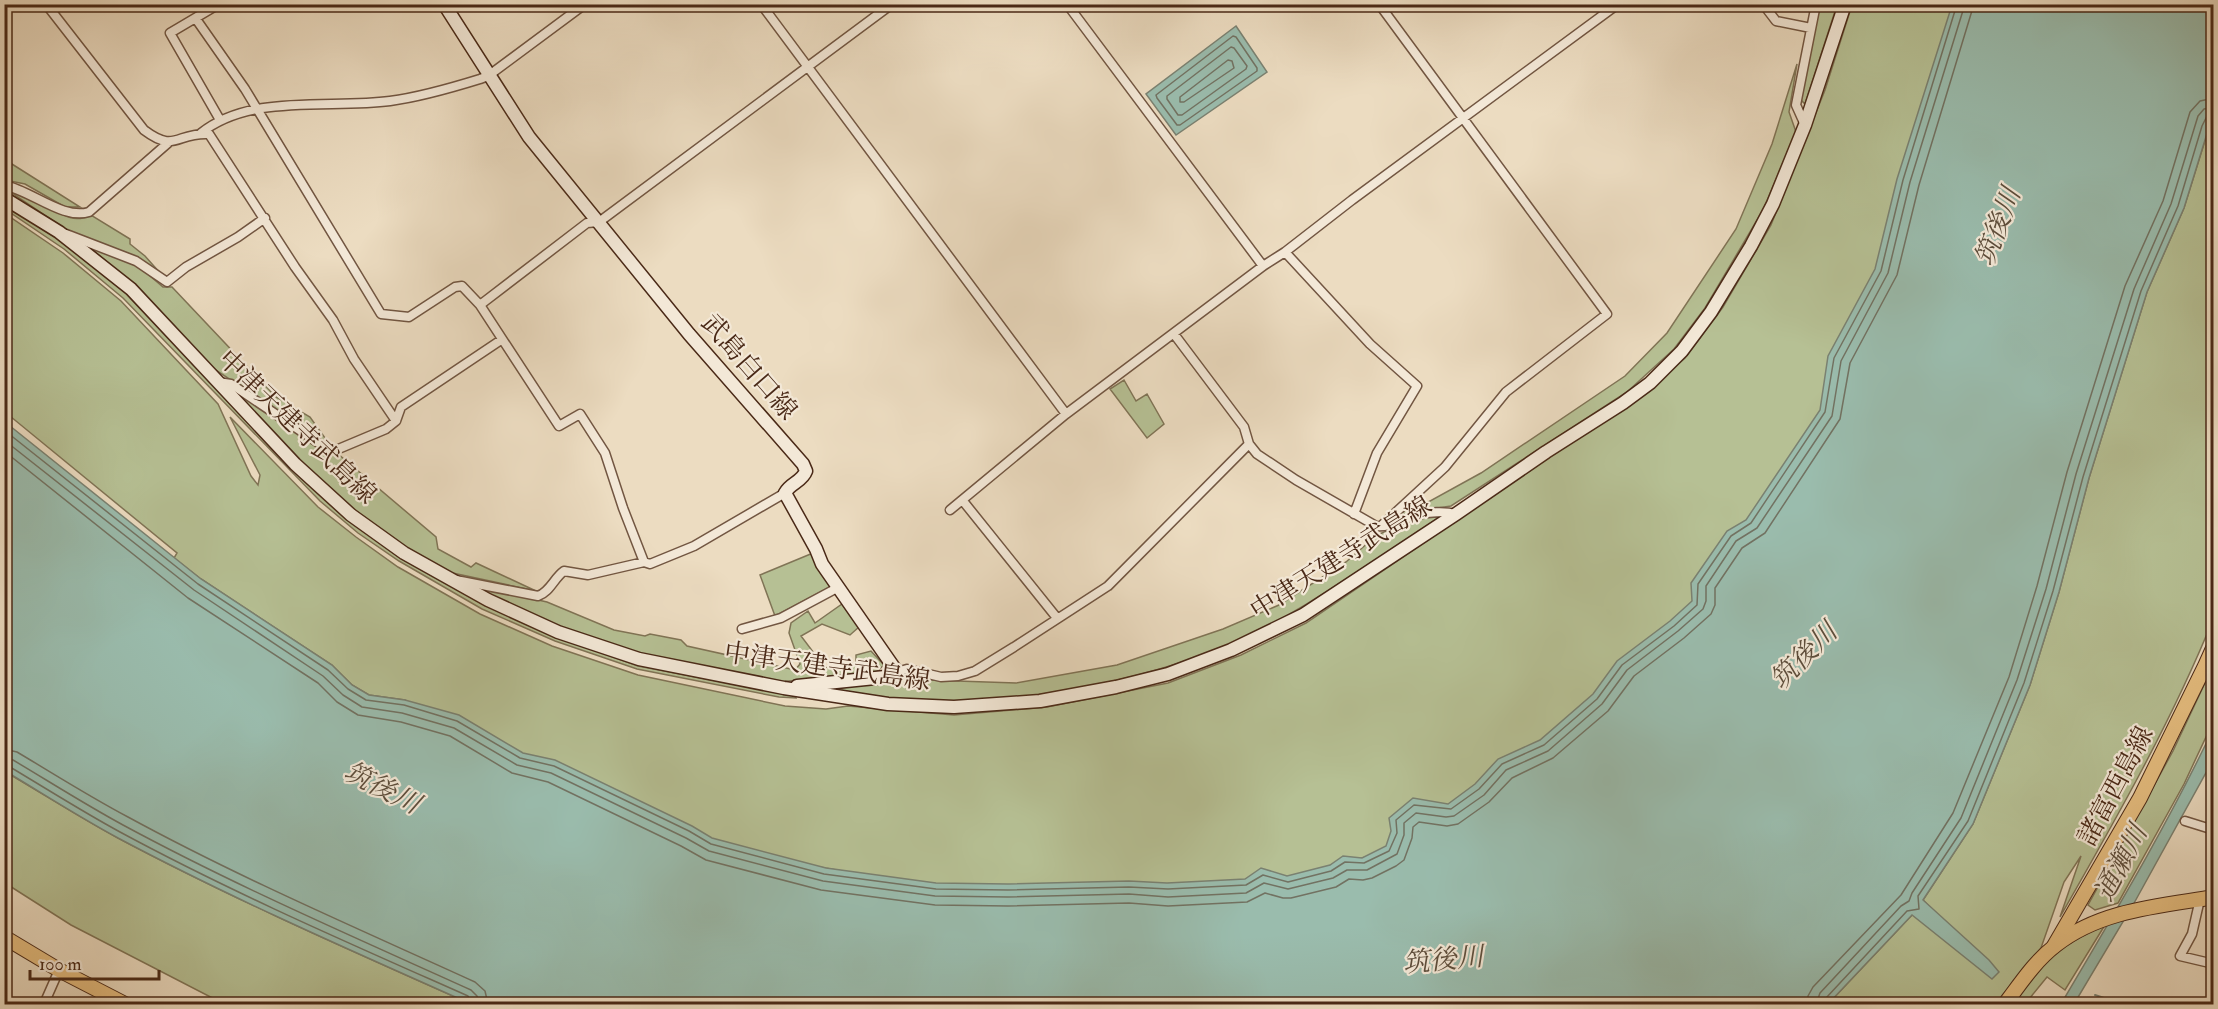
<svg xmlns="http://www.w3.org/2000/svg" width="2218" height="1009" font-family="'IM FELL Double Pica','Noto Serif JP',serif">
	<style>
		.green { fill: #b6c094; stroke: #807456; stroke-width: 1.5 }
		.water { fill: #9abcad; stroke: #7a8171; stroke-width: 1.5 }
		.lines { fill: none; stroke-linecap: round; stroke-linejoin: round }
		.shore { stroke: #727262; stroke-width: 1.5 }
		.stream { stroke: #7a8171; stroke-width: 2 }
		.minor-casing { stroke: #725642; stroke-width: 11 }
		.secondary-casing { stroke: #4a2917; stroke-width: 15 }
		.primary-casing { stroke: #4a2917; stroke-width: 16 }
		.trunk-casing { stroke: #4a2917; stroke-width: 16 }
		.minor { stroke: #f3e8d7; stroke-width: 8 }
		.secondary { stroke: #f3e8d7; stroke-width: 12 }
		.primary { stroke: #e6be80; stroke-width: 14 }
		.trunk { stroke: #e6be80; stroke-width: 14 }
		.labels { text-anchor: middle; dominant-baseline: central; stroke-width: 4.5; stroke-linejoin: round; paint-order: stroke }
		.street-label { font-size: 26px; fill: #4a2917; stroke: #f3e8d7 }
		.water-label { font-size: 27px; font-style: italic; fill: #5e4e3c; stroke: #f3e8d7 }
	</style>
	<rect width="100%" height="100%" fill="#ecdcc1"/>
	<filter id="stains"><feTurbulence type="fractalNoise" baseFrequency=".00333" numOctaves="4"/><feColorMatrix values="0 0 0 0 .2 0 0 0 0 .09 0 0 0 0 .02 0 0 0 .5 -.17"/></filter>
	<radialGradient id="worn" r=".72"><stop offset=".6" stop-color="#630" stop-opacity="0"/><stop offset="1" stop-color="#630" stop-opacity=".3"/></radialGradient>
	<path class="green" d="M1820 5H1837L1805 104 1799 98Z
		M1852 5H1970L1889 281 1747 566 1440 834 1278 884 932 887 707 847 504 760 405 700 369 695 352 685 332 665 201 579 174 558 177 553 5 412 4 213 63 253 121 301 218 404 251 476 258 485 260 475 230 417 318 507 356 537 398 567 480 614 552 646 638 675 785 706 826 709 848 706 954 715 1047 707 1168 683 1241 655 1306 623 1550 457 1633 403 1685 358 1723 307 1771 225 1825 90Z
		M1797 64 1789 112 1796 132 1763 210 1705 308 1674 349 1627 392 1451 506 1417 511 1391 521 1415 503 1423 505 1481 473 1625 376 1667 333 1736 229 1772 144Z
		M2213 115 2214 617C2172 721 2116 819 2060 917L2081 856 2064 882 2041 948 1995 1004H1828L1912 915 1933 910 1923 900 1973 824 2030 685 2059 592 2089 478 2147 292 2184 208Z
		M4 159 80 207H65L25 184 5 180Z
		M6 189C16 193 28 195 38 200 57 209 69 226 91 215L130 239V244L145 256 161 274 70 232Z
		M4 203 66 244 126 293 285 461 401 557 490 607 558 637 638 666 795 696 796 698 779 697 637 669 555 641 482 609 399 561 358 533 320 501 123 298 64 249 5 209Z
		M87 245 136 264 163 287H172L276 397 310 417 330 445 214 369 133 284Z
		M1124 380 1136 401 1147 394 1164 424 1147 438 1110 389Z
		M231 386 330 454H338L436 537 438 549 471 567 476 563 536 591 448 572 401 545 349 506 294 457Z
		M1440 517C1370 562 1297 617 1221 648 1141 680 1035 701 949 701 902 701 855 694 809 688L898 679 1016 683 1117 665 1223 629 1279 605 1346 562 1377 535 1419 518Z
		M813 553 832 586 775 616 760 575Z
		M468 584 547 602 614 630 645 636 650 634 681 640 687 646 795 670 800 664 789 633 791 623 808 611 815 623 842 604 859 627 850 635 822 624 801 636 817 657 821 667 835 668 846 662 856 664V655L871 651 884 665 875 673 778 682 636 653 559 627Z
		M2213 666V722L2184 784 2118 903 2095 910 2088 905 2173 751Z
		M4 771C42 793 79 817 118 838 233 899 352 951 471 1004H224L71 925 5 883Z
		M2105 925 2065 990 2047 977 2025 1004H2012C2042 963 2057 946 2105 925Z"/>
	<path class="water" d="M1952 5H2214L2213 114 2184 208 2147 292 2089 478 2059 592 2030 685 1973 824 1923 900 1989 960 1999 972 1992 979 1912 915 1828 1004H471C352 951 233 899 118 838 79 817 42 793 5 771V422L201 579 332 665 352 685 369 695 405 700 459 715 523 753 555 760 692 826 712 838 826 868 936 883 1008 884 1129 881 1167 883 1245 879 1261 868 1287 876 1330 865 1343 856 1362 858 1386 846 1391 831 1389 818 1413 798 1448 804 1475 784 1498 759 1540 740 1593 694 1617 661 1670 621 1692 601 1691 583 1727 531 1746 520 1820 410 1828 356 1875 269 1897 179Z
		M1236 26 1267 72 1176 135 1146 94Z
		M2213 729V760L2133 905 2074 1004H2061C2114 914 2168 824 2213 729Z"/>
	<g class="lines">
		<path class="shore" d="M1233 36 1236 37 1257 68V71L1180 125H1177L1157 98 1156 95Z
			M1231 47 1234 48 1247 66 1246 69 1182 115H1178L1167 99V96Z
			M1228 60 1232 61 1234 68 1184 102H1180V97Z
			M4 430 198 584 328 670 348 689 366 700 404 705 457 721 520 758 554 766 689 831 711 844 824 874 936 889 1008 890 1129 887 1168 889 1246 885 1263 875 1288 882 1331 871 1345 862 1364 863 1389 851 1397 833 1396 820 1414 805 1451 809 1479 789 1502 764 1544 745 1597 699 1622 665 1674 626 1697 605 1698 584 1731 536 1751 523 1825 412 1834 358 1881 271 1903 180 1957 4
			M4 440 194 590 323 676 343 695 362 707 402 713 454 728 517 765 551 773 686 838 709 851 823 881 935 896 1008 897 1129 894 1168 897 1246 893 1264 883 1288 889 1333 878 1347 870H1367L1397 854 1404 835V823L1416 813 1446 817 1454 816 1484 795 1506 770 1548 751 1602 704 1627 670 1678 631 1703 609 1706 601V586L1736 541 1757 528 1832 416 1841 361 1888 273 1910 182 1965 4
			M4 451 188 598 318 683 337 702 358 715 401 722 450 736 512 773 548 782 681 846 706 860 821 890 935 905 1008 906 1129 903 1168 906 1247 902 1265 893 1283 898H1291L1336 887 1349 879 1363 880 1372 878 1396 866 1404 860 1412 838 1413 827 1419 822 1447 826 1458 824 1489 802 1512 778 1553 758 1608 711 1634 676 1684 638 1711 614 1715 605V588L1742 548 1765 533 1840 419 1850 363 1897 275 1919 185 1974 4
			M4 749 17 752C54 774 90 797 128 817 240 878 359 929 475 982L485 991 488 1004
			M4 758 13 760C50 782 86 805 123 825 236 886 354 937 471 990L477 996 479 1004
			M4 766 10 767C47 789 83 812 120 832 233 893 351 944 468 996L472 1004
			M1807 1004 1808 996 1813 987 1901 895 1953 813 2009 677 2037 586 2067 472 2125 286 2163 201 2190 112 2200 101 2214 98
			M1816 1004 1820 993 1901 906 1909 901 1912 893 1961 818 2017 680 2046 589 2076 474 2134 289 2171 204 2198 116 2204 109 2214 107
			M1824 1004 1826 998 1907 911 1919 909 1918 896 1968 821 2024 683 2053 591 2083 477 2141 291 2178 206 2202 126 2207 116 2214 115"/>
		<path class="stream" d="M2095 995 2122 1004"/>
		<defs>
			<path id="minor" d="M46 4 144 130C176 154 176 132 209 134L295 267 333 320 354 359 396 421
				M219 4 170 33 220 120
				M761 4 1066 414
				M1067 4 1263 266
				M1379 4 1607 314 1506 392 1445 467 1381 526
				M1763 4 1776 21 1811 28
				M196 19 245 89 381 314 409 317 455 287 462 286 480 305 559 426 580 414 605 453 623 508 644 562
				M1805 125 1796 105 1816 4
				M201 133C251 93 330 109 390 101 420 97 451 88 480 79L488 76 585 4
				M4 185C32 191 63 220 89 212L168 143
				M66 234 136 261 167 282 186 267 238 237 265 218
				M1285 252 1370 344 1417 386 1377 453 1354 514
				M480 305 587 223 599 222 892 4
				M1174 334 1244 427 1249 444 1257 454 1296 480 1376 526C1390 528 1404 518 1417 515 1428 512 1445 511 1456 514
				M218 382 231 384 323 446 330 450H336L386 429 396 421 401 407 501 340
				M963 501 1057 618
				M950 510 1066 414 1263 266 1285 252 1352 200 1618 4
				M456 580 538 596C550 592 554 578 564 571L588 575 644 562 650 564 694 546 785 493
				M742 629 781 618 837 588
				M897 672 907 669 941 677 958 676 975 671 1014 647 1108 586 1249 444
				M2185 821 2214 830
				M2200 899 2192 934 2180 956 2214 964
				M44 1004 59 970"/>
			<path id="secondary" d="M444 4 529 137 689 334 803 464 806 471C802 482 790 483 785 493L816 549 822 564 897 672 895 676 797 686
				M4 198 59 232 131 289 295 464 351 515 404 553 488 600 558 632 639 659 784 688 888 704 954 707 1040 701 1116 687 1168 674 1231 650 1303 615 1456 514 1546 452 1623 403 1650 383 1682 351 1711 312 1751 246 1773 204 1805 125 1845 4"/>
			<path id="primary" d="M2054 946 2140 798 2205 666 2214 646"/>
			<path id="trunk" d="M4 937 59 970 125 1004
				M2005 1004C2020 984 2035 961 2056 945 2100 910 2160 906 2214 897"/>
		</defs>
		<use href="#minor" class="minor-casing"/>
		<use href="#secondary" class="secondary-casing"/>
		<use href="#primary" class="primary-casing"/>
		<use href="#trunk" class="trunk-casing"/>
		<use href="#minor" class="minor"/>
		<use href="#secondary" class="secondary"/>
		<use href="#primary" class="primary"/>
		<use href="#trunk" class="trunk"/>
	</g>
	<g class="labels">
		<g class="street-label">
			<text transform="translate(749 367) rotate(49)">武島白口線</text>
			<text transform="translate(297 427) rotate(44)">中津天建寺武島線</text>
			<text transform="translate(1341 558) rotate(-32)">中津天建寺武島線</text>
			<text transform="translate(827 667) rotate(8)">中津天建寺武島線</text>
			<text transform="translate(2116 786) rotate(-62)">諸富西島線</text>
		</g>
		<g class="water-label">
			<text transform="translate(1998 227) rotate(-69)">筑後川</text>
			<text transform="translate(1804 656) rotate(-45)">筑後川</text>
			<text transform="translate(382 788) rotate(27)">筑後川</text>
			<text transform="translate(2121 863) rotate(-62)">通瀬川</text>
			<text transform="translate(1443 960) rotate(-5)">筑後川</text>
		</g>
	</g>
	<rect width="2218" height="1009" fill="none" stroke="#ecdcc1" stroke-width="24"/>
	<rect x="6" y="6" width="2206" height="997" fill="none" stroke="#4a2917" stroke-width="3"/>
	<rect x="12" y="12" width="2194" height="985" fill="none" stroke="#4a2917" stroke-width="1.5"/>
	<path d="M30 970v9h129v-9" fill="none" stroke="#4a2917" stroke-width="3"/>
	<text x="39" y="970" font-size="18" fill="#4a2917" stroke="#f3e8d7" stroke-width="4.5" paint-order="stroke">100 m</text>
	<rect width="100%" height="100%" filter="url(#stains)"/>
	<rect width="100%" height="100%" fill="url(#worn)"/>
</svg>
